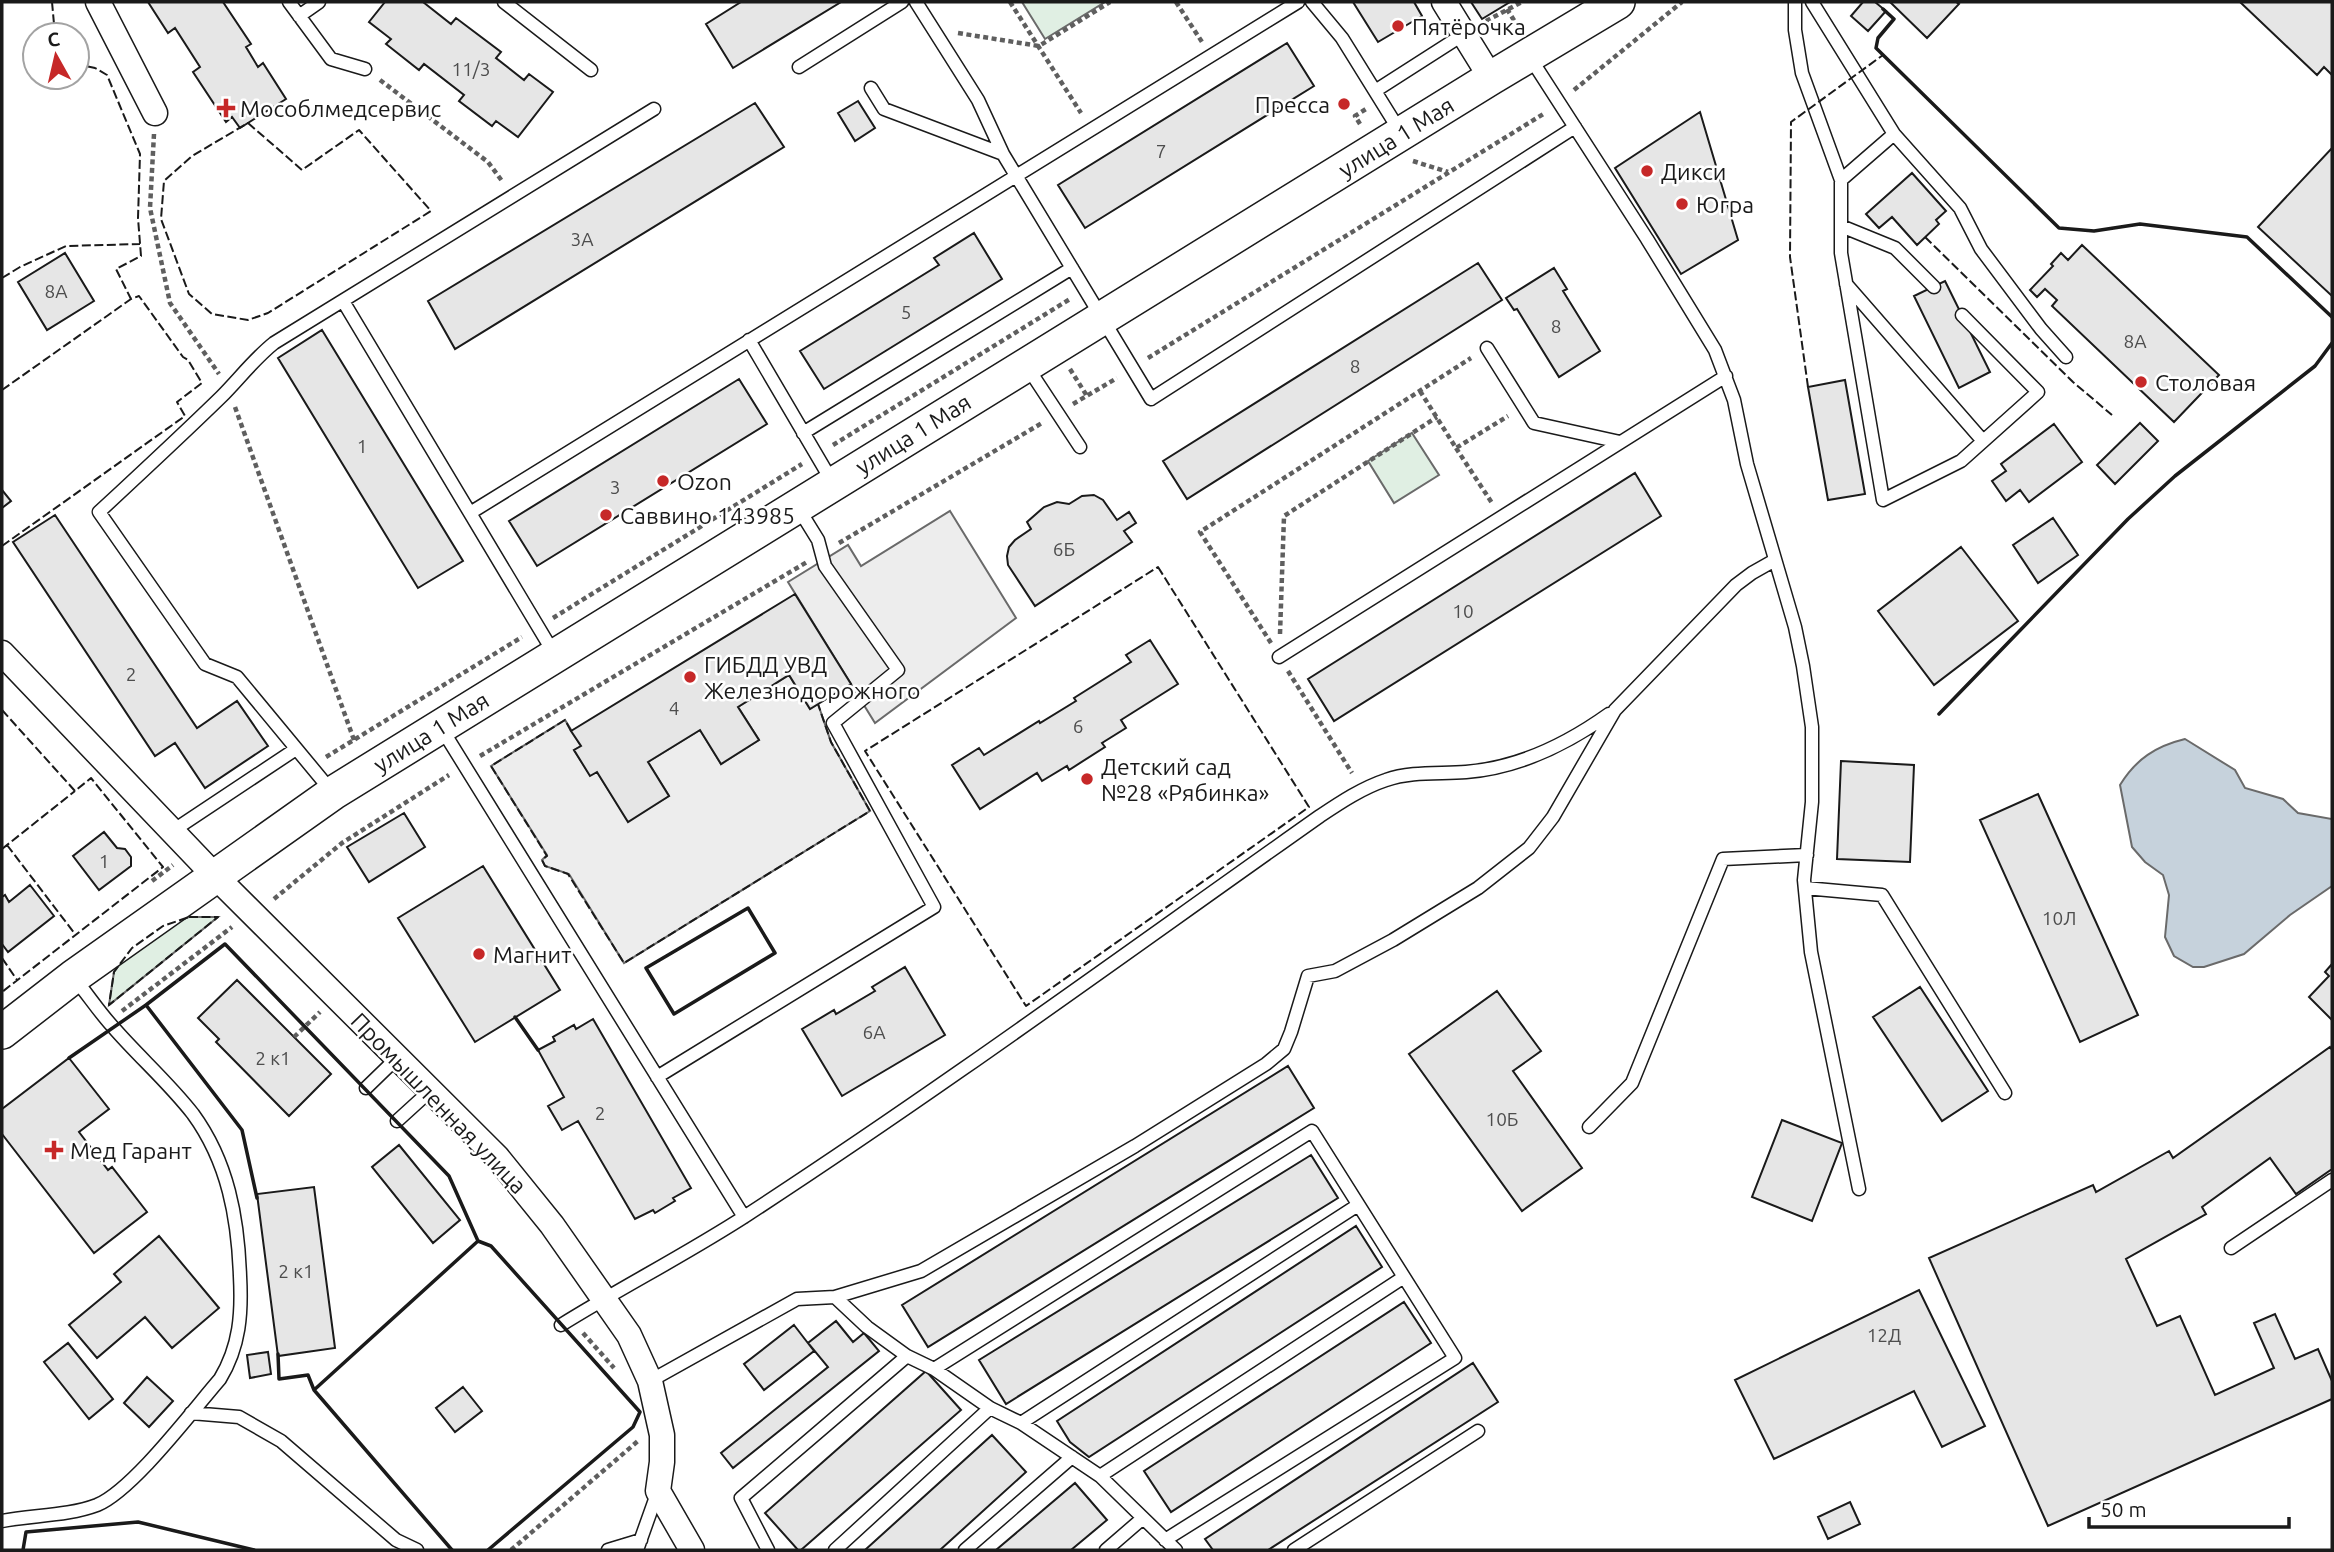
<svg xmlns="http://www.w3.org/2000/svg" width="2334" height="1552" font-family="Ubuntu,sans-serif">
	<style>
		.green { fill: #e0efe3; stroke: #6a6a6a; stroke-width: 2 }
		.parking { fill: #ededed; stroke: #6a6a6a; stroke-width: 2 }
		.water { fill: #c6d2dc; stroke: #6a6a6a; stroke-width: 2 }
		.building { fill: #e6e6e6; stroke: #1a1a1a; stroke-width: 2 }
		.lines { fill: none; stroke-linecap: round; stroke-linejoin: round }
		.lane-casing { stroke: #1a1a1a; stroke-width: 15 }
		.street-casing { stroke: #1a1a1a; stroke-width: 27 }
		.secondary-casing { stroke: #1a1a1a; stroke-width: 36 }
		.path { stroke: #5f5f5f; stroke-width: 4.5; stroke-dasharray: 5 3.5; stroke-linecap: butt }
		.lane { stroke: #fff; stroke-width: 12 }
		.street { stroke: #fff; stroke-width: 24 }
		.secondary { stroke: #fff; stroke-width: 33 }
		.fence { stroke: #1a1a1a; stroke-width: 2; stroke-dasharray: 9 3.5; stroke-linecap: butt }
		.wall { stroke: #1a1a1a; stroke-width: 3.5 }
		.poi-dot { fill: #c62828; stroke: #fff; stroke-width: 2.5 }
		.labels { text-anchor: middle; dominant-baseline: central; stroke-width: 5; stroke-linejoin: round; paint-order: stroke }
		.number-label { font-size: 19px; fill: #4d4d4d }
		.poi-label { font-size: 23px; fill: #1a1a1a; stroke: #fff; text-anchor: start }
		.street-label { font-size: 23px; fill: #1a1a1a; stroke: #fff }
	</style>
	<rect width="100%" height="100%" fill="#fff"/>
	<path class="green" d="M1022 2H1105L1045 39Z
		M1412 433 1439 475 1394 503 1368 461Z
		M189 917H218L109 1005 114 972 132 948 163 926Z"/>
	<path class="parking" d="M950 511 1016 618 875 723 788 582 848 545 861 566Z
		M789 675 810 709 818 704 831 742 870 811 624 963 569 874 545 866 542 860 547 855 491 766 565 720 581 746 574 750 590 775 597 772 628 821 669 796 648 762 700 730 721 764 759 740 738 707Z"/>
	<path class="water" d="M2185 739 2235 770 2245 788 2283 799 2298 813 2332 819V886L2290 915 2244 954 2204 967H2193L2174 956 2165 937 2169 895 2163 875 2145 862 2132 847 2120 785C2136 759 2156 746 2185 739Z"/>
	<path class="building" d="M148 2H223L251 44 246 47 258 67 263 63 286 99 240 128 232 117 226 122 193 72 200 67 175 28 168 33Z
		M385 2H423L451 24 456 18 501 52 496 58 524 80 529 74 553 92 518 137 496 121 492 126 459 101 464 95 424 64 419 70 386 44 391 39 369 22Z
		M741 2H841L733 68 706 24Z
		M1353 2H1414L1422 16 1378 42Z
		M1471 2H1510L1482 19Z
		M1863 2H1875L1886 11 1868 31 1851 16Z
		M1890 2H1956L1959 4 1927 38Z
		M2240 2H2332V75L2324 67 2317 75Z
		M1287 43 1314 86 1085 228 1058 185Z
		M858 101 875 128 855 141 838 113Z
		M755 103 784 147 455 349 428 301Z
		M1700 112 1738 240 1681 274 1615 168Z
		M2332 148V296L2258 227Z
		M1912 173 1946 211 1936 220 1939 224 1917 245 1892 217 1879 228 1866 214Z
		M974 233 1002 279 824 389 800 351 939 265 934 258Z
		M2082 245 2219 375 2174 422 2052 306 2057 300 2045 289 2037 297 2030 290 2053 266 2051 264 2061 253 2068 260Z
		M65 253 94 301 47 330 18 282Z
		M1478 263 1502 300 1187 499 1163 461Z
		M1554 268 1567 289 1563 291 1600 351 1559 377 1517 309 1514 310 1506 298Z
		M1945 281 1990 372 1959 388 1914 296Z
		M322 330 463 561 418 588 278 358Z
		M739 379 767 424 537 566 509 521Z
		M1845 380 1865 494 1828 500 1808 387Z
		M2140 423 2158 441 2115 484 2097 465Z
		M2054 424 2082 462 2029 502 2020 490 2006 501 1992 481 2006 471 2001 464Z
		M1635 473 1661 516 1334 721 1308 679Z
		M2 490 11 501 2 508Z
		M1094 495 1103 500 1117 520 1129 512 1136 523 1124 531 1132 542 1035 606 1008 565 1007 556 1009 547 1015 540 1031 529 1027 522 1044 507 1057 502 1069 504 1082 496Z
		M55 515 197 728 237 701 268 746 205 788 175 743 155 756 13 542Z
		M2053 518 2078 555 2038 583 2013 545Z
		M1961 547 2018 621 1934 685 1878 611Z
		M795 594 851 684 810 709 789 675 738 707 759 740 721 764 700 730 648 762 669 796 628 822 597 772 590 776 574 750 581 746 571 731Z
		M1150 640 1178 684 1121 720 1126 728 1102 743 1105 747 1069 770 1067 766 1042 781 1037 773 980 809 952 765 979 748 984 755 1039 721 1040 723 1076 701 1074 698 1131 662 1126 655Z
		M1841 761 1914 765 1910 862 1837 859Z
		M2038 794 2138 1015 2080 1042 1980 820Z
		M404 813 425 847 369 882 347 847Z
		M104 832 117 848 125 849 131 857V866L99 890 73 856Z
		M483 866 560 990 475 1042 398 918Z
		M30 885 54 916 8 952 2 944V897L5 895 9 902Z
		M2332 964V1020L2309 997 2329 976 2325 972Z
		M905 967 945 1035 842 1096 802 1029 834 1010 836 1014 875 991 872 987Z
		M237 980 331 1074 289 1116 216 1042 219 1039 198 1018Z
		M1920 987 1988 1091 1942 1121 1873 1017Z
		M1497 991 1541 1051 1513 1071 1582 1168 1522 1211 1409 1054Z
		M593 1019 691 1188 673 1198 675 1201 655 1213 653 1210 635 1219 578 1121 562 1130 548 1106 564 1097 538 1050 555 1041 553 1037 574 1025 576 1029Z
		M2330 1047 2332 1050V1169L2296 1194 2270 1158 2202 1207 2206 1214 2126 1259 2157 1326 2180 1316 2215 1395 2274 1368 2254 1323 2275 1314 2295 1359 2318 1349 2332 1381V1399L2048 1526 1929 1258 2093 1185 2096 1192 2169 1151 2173 1158Z
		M69 1058 109 1109 79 1132 108 1170 112 1167 147 1212 94 1253 2 1134V1109Z
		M1288 1066 1314 1108 928 1347 902 1305Z
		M1782 1120 1842 1143 1812 1221 1752 1197Z
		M399 1145 460 1220 433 1243 372 1167Z
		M1311 1155 1338 1198 1006 1404 979 1360Z
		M314 1187 335 1348 278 1356 257 1194Z
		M1356 1226 1382 1267 1089 1457 1070 1442 1057 1421Z
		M159 1236 219 1308 172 1348 145 1317 97 1358 69 1325 121 1282 114 1274Z
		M1919 1290 1985 1426 1942 1447 1914 1391 1774 1459 1735 1380Z
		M1404 1302 1431 1343 1171 1512 1144 1471Z
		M836 1321 853 1342 864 1333 879 1351 733 1468 721 1453 828 1367 808 1343Z
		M794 1325 814 1351 764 1390 744 1364Z
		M68 1343 113 1399 89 1419 44 1362Z
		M268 1352 271 1374 250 1378 247 1355Z
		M1473 1363 1498 1402 1268 1550H1213L1205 1539Z
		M926 1371 961 1410 801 1550H798L765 1513Z
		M147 1377 173 1401 149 1427 124 1403Z
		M463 1387 482 1411 455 1432 436 1408Z
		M992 1435 1026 1472 940 1550H865Z
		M1075 1483 1107 1520 1071 1550H996Z
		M1850 1502 1860 1524 1828 1539 1818 1517Z"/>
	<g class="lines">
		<defs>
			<path id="lane" d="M289 2 331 59 365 69
				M504 2 591 70
				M916 2 978 100 1003 154 1151 399 1575 127
				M1312 2 1342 38 1401 133
				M1795 2V30L1802 73 1841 180V253L1883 500 1961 461 2038 392 1962 315
				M1812 2 1894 134 1960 208 1981 249 2041 329 2066 357
				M299 16 319 2
				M1529 56 1647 239 1715 350 1734 400 1747 464 1795 627 1803 666 1812 727V802L1804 880 1811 952 1859 1189
				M799 67 902 2
				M871 88 884 109 1003 154
				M1375 91 1464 34
				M1841 180 1894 134
				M1841 226 1895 248 1934 287
				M1846 284 1983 441
				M343 301 555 655
				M749 340 833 483
				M1487 348 1534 423 1620 442
				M1026 365 1080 447
				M803 433 1072 268
				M470 513 1298 2
				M1279 657 1726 376
				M440 726 744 1217
				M333 793 237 677 205 664 99 512C140 474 181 436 221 397 239 379 254 359 274 343L654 109
				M171 832 296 749
				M1805 888 1882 895 2005 1093
				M657 1077 934 907 833 723 898 670 825 566 818 540 797 506
				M366 1088 398 1057
				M397 1121 431 1090
				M1589 1127 1632 1083 1723 859 1807 855
				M2231 1248 2332 1180
				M835 1297 867 1327 907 1356 934 1369 990 1408 1021 1423 1100 1476 1176 1550
				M561 1325C622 1287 687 1254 747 1215 942 1088 1130 950 1320 816 1341 802 1362 788 1386 780 1411 771 1439 774 1466 772 1517 768 1567 744 1609 714
				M934 1369 1312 1131 1455 1358 1165 1540
				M650 1381 797 1299 835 1297 921 1271 1135 1146 1266 1064 1284 1049 1291 1032 1308 976 1335 971 1393 940 1478 888 1529 848 1553 817 1615 710 1736 585 1752 573 1775 560
				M191 1413 239 1417 281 1441 396 1540 417 1550
				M1021 1423 1358 1205
				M1100 1476 1404 1277
				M2 1521C33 1515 68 1516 97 1505 133 1490 193 1410 220 1379 240 1346 242 1313 240 1276 238 1218 228 1162 193 1114 169 1083 139 1057 113 1027 99 1012 87 993 73 977
				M608 1550 641 1540
				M637 1550 658 1491
				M768 1550 741 1498 907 1356
				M835 1550 990 1408
				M965 1550 1072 1457
				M1106 1550 1143 1518
				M1294 1550 1478 1431"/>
			<path id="street" d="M98 2 155 113
				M1444 2 1491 78
				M2 653 214 875 497 1157 552 1225 629 1335 650 1381 662 1435V1462L658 1491 692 1550"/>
			<path id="secondary" d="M2 1032 73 977 333 793 1491 78 1618 2"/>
		</defs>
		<use href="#lane" class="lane-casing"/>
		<use href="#street" class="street-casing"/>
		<use href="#secondary" class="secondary-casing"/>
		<path class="path" d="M1010 2 1081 113
			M1176 2 1202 42
			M1507 9 1520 30
			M1486 21 1522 2
			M958 33 1039 46 1110 2
			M380 80 488 162 502 181
			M1574 90 1682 2
			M1360 124 1355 116 1366 109
			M154 134 150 208 170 303 219 374
			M1413 161 1448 172
			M1148 358 1545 113
			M1070 369 1087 396
			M1420 391 1456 448 1508 416
			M1073 404 1117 378
			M235 407 354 740
			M833 445 1070 299
			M1456 448 1492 503
			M839 543 1042 423
			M553 618 802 464
			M1280 634 1284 516 1437 417
			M1271 643 1200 532 1471 358
			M1288 671 1352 773
			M480 756 807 562
			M326 757 522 637
			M152 881 173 865
			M274 899 342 843 449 775
			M122 1011 232 927
			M294 1037 320 1012
			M583 1333 614 1368
			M511 1550 638 1441"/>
		<use href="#lane" class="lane"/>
		<use href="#street" class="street"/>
		<use href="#secondary" class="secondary"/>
		<path class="fence" d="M52 2 55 35
			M248 123 302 170 359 130 431 211 268 313 248 320 212 314 189 294 161 219 164 181 192 156Z
			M1925 237 2073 382 2112 415
			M2 278 20 267 66 246 140 244
			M1808 387 1790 257 1791 122 1883 55
			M2 390 131 299
			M2 546 185 416 177 402 202 383 188 360 183 357 139 296 131 299 116 269 141 256 138 218 140 154 107 75 95 68 77 64
			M1158 567 1309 807 1026 1006 865 751Z
			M2 710 75 791 91 778 163 867 2 992
			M571 731 565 720 491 766 547 856 542 860 545 866 568 874 624 963 870 811 831 742 818 704
			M7 845 75 934
			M2 849 75 791
			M189 917H218L109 1005 114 972 132 948 163 926Z
			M2 958 17 980"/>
		<path class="wall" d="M1883 9 1894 19 1878 38 1876 48 2059 228 2094 231 2140 224 2247 237 2332 317
			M1939 714 2128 519 2175 476 2315 366 2332 343
			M748 908 775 953 674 1014 646 968Z
			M515 1017 538 1050
			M69 1058 146 1005
			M257 1198 242 1130 146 1005 225 944 449 1176 478 1241
			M278 1354 279 1379 308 1375 314 1390
			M23 1550 26 1532 138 1522 254 1550
			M452 1550 314 1390 478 1241 491 1246 640 1412 633 1427 488 1550"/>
	</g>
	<g class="poi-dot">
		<circle cx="1398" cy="26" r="7"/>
		<circle cx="1344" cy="104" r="7"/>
		<path d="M222.5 97.5h7v7h7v7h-7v7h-7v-7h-7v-7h7z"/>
		<circle cx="1647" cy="171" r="7"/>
		<circle cx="1682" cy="204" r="7"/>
		<circle cx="2141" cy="382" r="7"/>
		<circle cx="663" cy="481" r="7"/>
		<circle cx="606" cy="515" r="7"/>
		<circle cx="690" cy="677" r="7"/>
		<circle cx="1087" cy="779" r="7"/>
		<circle cx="479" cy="954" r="7"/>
		<path d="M50.5 1139.5h7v7h7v7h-7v7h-7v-7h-7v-7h7z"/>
	</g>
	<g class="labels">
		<g class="number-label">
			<text x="471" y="69">11/3</text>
			<text x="1161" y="151">7</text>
			<text x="582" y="239">3А</text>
			<text x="56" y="291">8А</text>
			<text x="906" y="312">5</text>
			<text x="1556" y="326">8</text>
			<text x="2135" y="341">8А</text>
			<text x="1355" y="366">8</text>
			<text x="362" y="446">1</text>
			<text x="615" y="487">3</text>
			<text x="1064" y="549">6Б</text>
			<text x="1463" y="611">10</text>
			<text x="131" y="674">2</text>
			<text x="674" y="708">4</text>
			<text x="1078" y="726">6</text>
			<text x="104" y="861">1</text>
			<text x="2059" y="918">10Л</text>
			<text x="874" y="1032">6А</text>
			<text x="273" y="1058">2 к1</text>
			<text x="600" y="1113">2</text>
			<text x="1502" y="1119">10Б</text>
			<text x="296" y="1271">2 к1</text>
			<text x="1884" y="1335">12Д</text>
		</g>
		<g class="poi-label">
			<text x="1412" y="26">Пятёрочка</text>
			<text x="1330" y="104" text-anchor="end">Пресса</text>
			<text x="240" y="108">Мособлмедсервис</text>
			<text x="1661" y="171">Дикси</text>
			<text x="1696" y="204">Югра</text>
			<text x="2155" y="382">Столовая</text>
			<text x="677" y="481">Ozon</text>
			<text x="620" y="515">Саввино 143985</text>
			<text x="704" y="664">ГИБДД УВД<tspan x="704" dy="26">Железнодорожного</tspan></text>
			<text x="1101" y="766">Детский сад<tspan x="1101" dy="26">№28 «Рябинка»</tspan></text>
			<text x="493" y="954">Магнит</text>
			<text x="70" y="1150">Мед Гарант</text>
		</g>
		<g class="street-label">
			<text transform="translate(1396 137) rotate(-32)">улица 1 Мая</text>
			<text transform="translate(913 434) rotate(-32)">улица 1 Мая</text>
			<text transform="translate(431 732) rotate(-32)">улица 1 Мая</text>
			<text transform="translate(439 1103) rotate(46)">Промышленная улица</text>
		</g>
	</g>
	<rect width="2334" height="1552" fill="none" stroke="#1a1a1a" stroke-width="7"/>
	<g transform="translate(56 56) rotate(352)"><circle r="33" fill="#ffffff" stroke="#a3a3a3" stroke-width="2"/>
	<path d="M0-5L12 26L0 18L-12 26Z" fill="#c62828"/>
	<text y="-10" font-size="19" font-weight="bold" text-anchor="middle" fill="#1a1a1a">С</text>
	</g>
	<path d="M2089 1517v10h200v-10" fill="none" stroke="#1a1a1a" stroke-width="3.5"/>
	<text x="2100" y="1517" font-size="21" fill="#1a1a1a" stroke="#ffffff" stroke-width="5" paint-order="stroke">50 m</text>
</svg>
